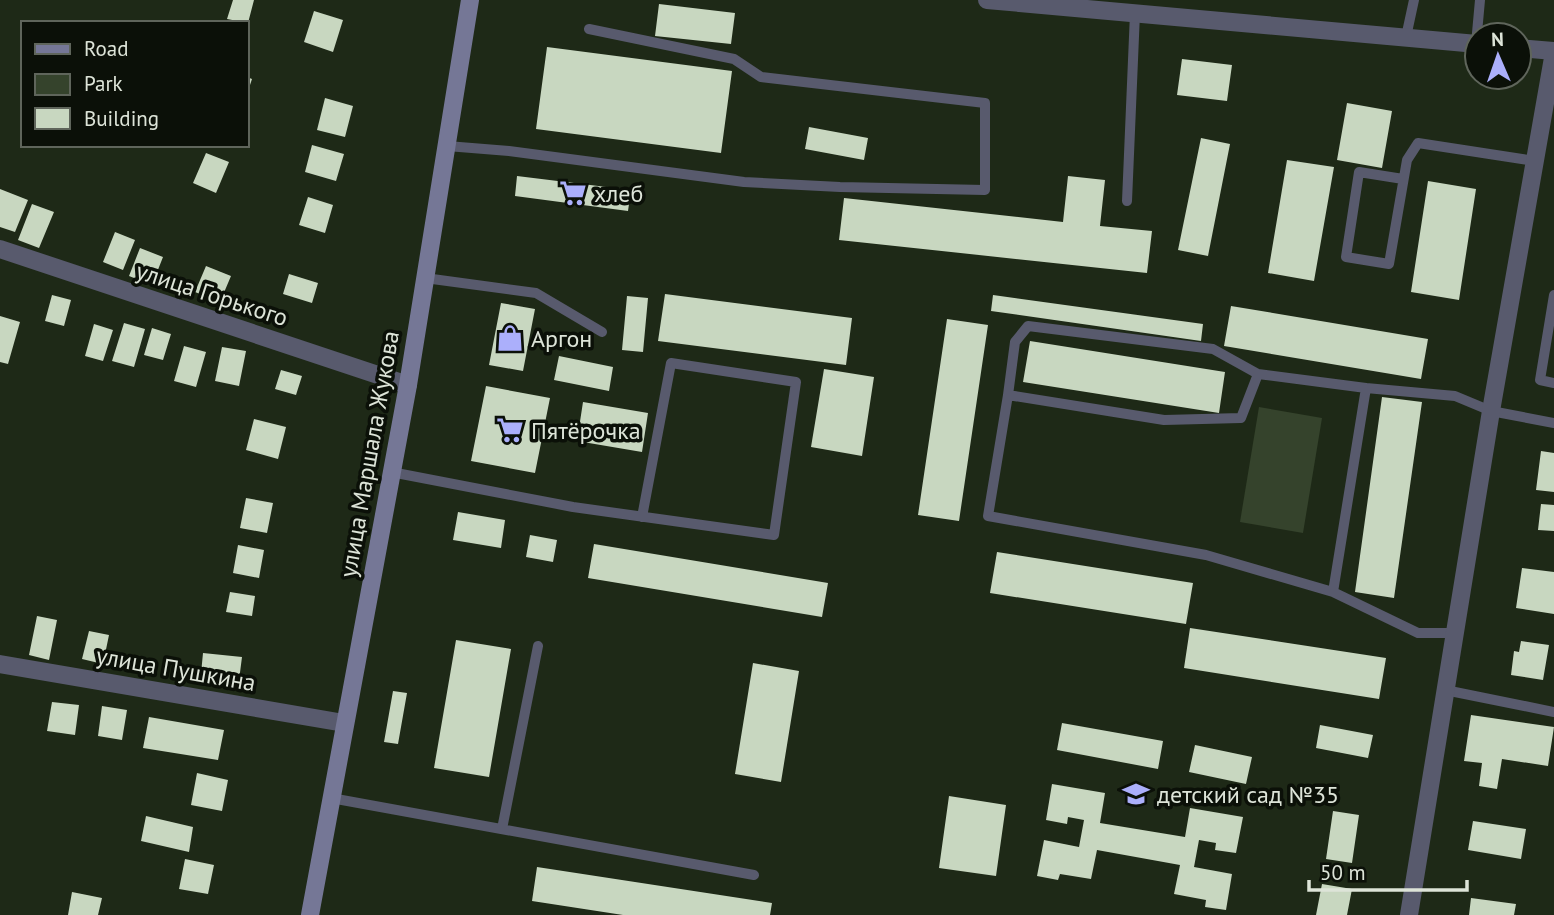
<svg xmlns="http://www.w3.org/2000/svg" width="1554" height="915" font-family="'PT Sans',sans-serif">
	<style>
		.green { fill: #35432c }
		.building { fill: #c8d7c0 }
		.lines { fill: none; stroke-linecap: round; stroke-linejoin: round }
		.lane { stroke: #585a6d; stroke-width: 10 }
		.street { stroke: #585a6d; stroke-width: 18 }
		.secondary { stroke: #757796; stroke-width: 18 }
		.labels { text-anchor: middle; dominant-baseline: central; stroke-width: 7; stroke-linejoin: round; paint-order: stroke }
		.poi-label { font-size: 24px; fill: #dde4d8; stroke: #0b1008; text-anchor: start }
		.street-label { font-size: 24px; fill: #dde4d8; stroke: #0b1008 }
	</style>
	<rect width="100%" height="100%" fill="#1e2917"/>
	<path class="green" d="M1259 407 1322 418 1303 533 1240 522Z"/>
	<path class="building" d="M233 0H254L248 23 227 19Z
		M659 4 735 13 731 44 655 36Z
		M314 11 343 20 333 52 304 42Z
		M547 47 732 71 721 153 536 129Z
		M1182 59 1232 65 1227 101 1177 95Z
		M247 77 252 79 247 94Z
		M325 98 353 106 345 137 317 130Z
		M1347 103 1392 111 1382 168 1337 160Z
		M809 127 868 138 864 160 805 149Z
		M1201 138 1230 144 1208 256 1178 250Z
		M312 145 344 154 336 181 305 172Z
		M206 153 229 162 216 193 193 183Z
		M1287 160 1334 167 1314 281 1268 273Z
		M517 176 631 190 628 211 515 196Z
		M1068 176 1105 180 1100 226 1152 231 1147 273 839 240 844 198 1063 222Z
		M1428 181 1476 189 1459 300 1411 292Z
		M0 189 28 200 15 232 0 227Z
		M308 197 333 205 325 233 299 225Z
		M32 204 54 212 39 248 18 240Z
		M115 232 135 240 123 270 103 262Z
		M140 248 163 257 152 285 129 276Z
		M206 266 231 276 220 302 195 292Z
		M289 274 318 283 312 303 283 294Z
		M665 294 852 318 846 365 658 341Z
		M52 295 71 300 64 326 45 321Z
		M993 295 1203 324 1201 341 991 311Z
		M627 296 648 298 643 352 622 350Z
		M501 303 535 309 523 371 489 365Z
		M1231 306 1428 339 1421 379 1224 346Z
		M0 316 20 322 8 364 0 362Z
		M947 319 988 325 959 521 918 515Z
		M124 323 145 329 134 367 112 361Z
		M94 324 113 330 103 361 85 356Z
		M152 328 171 334 163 360 144 355Z
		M1030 341 1225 372 1219 413 1023 382Z
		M184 346 206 352 196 387 174 381Z
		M222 347 246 351 239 386 215 381Z
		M559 356 613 367 609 391 554 380Z
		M824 369 874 377 862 456 811 447Z
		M281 370 302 376 296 395 275 389Z
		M486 386 550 398 535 473 471 461Z
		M1382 397 1422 402 1394 598 1355 592Z
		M583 402 648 413 642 452 577 441Z
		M254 419 286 427 278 459 246 450Z
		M1541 451 1554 453V492L1536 490Z
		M246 498 273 503 267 533 240 528Z
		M1541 504 1554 505V531L1538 530Z
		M458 512 505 520 501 548 453 540Z
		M530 535 557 540 553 562 526 557Z
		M594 544 828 583 822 617 588 578Z
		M238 545 264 550 259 578 233 573Z
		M997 552 1193 583 1186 624 990 593Z
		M1522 568 1554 572V614L1516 608Z
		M230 592 255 596 252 616 226 612Z
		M37 616 57 620 49 660 29 655Z
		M1190 628 1386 658 1379 699 1184 668Z
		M89 631 109 635 103 664 82 659Z
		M456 640 511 649 489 777 434 768Z
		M1521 641 1549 645 1543 680 1511 675 1514 651 1519 652Z
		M203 653 242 657 238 688 200 684Z
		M753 663 799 671 781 782 735 774Z
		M393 691 407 693 398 744 384 742Z
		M52 702 79 705 75 735 47 731Z
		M102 706 127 710 122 740 98 736Z
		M1471 715 1554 727 1548 766 1502 759 1497 789 1479 786 1482 763 1464 761Z
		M149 717 224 730 218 760 143 748Z
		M1062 723 1163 741 1158 769 1057 750Z
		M1320 725 1373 735 1368 758 1316 748Z
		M1195 745 1252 757 1246 784 1189 772Z
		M197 773 228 780 222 811 191 805Z
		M1052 784 1105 793 1100 823 1185 837 1190 808 1243 817 1236 853 1215 850 1216 843 1199 840 1194 867 1232 874 1226 910 1205 907 1206 900 1174 894 1180 865 1097 850 1091 879 1060 874 1058 880 1037 876 1044 840 1079 847 1084 820 1068 817 1067 824 1046 820Z
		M949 796 1006 805 996 876 939 868Z
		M1333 811 1359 815 1352 863 1326 859Z
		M146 816 193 827 189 852 141 841Z
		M1473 821 1526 829 1521 859 1468 850Z
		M185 859 214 865 208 894 179 889Z
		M537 867 772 903 770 915H623L532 901Z
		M1322 884 1352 889 1347 915H1316Z
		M72 892 102 898 98 915H68Z
		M1471 898 1516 904 1514 915H1469Z"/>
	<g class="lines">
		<path class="lane" d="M1406 37 1414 0
			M1476 44 1480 0
			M447 146 509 151 744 182 840 187 985 190V103L761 77 734 59 589 29
			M1403 179 1359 172 1346 257 1389 264 1407 160 1418 143 1535 161
			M1127 201 1135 13
			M425 278 536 293 602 332
			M1554 295 1540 380 1554 383
			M1258 374 1213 349 1028 326 1015 342 1008 395 1164 420 1241 418 1258 374 1366 388 1455 396 1491 411 1554 423
			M1008 395 988 516 1206 555 1333 592 1366 388
			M391 472 573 507 774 535 796 382 671 363 642 517
			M1333 592 1418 633H1455
			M1445 690 1554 712
			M331 798 754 875
			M502 829 538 646"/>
		<path class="street" d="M987 0 1477 44
			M1519 48 1554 51
			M0 249 408 385
			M0 664 344 723
			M1409 915 1491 411 1554 52"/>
		<path class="secondary" d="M310 915 408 385 470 0"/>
	</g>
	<defs>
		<symbol id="supermarket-bare" viewBox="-9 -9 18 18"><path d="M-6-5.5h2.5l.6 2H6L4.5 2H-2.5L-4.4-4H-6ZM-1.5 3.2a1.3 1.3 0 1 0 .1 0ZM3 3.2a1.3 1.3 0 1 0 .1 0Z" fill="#abaffb" stroke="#0b1008" stroke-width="2.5" paint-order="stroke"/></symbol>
		<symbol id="shop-bare" viewBox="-9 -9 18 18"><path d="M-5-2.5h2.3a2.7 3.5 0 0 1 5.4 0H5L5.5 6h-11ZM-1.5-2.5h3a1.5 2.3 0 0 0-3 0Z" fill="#abaffb" stroke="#0b1008" stroke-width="2.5" paint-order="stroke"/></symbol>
		<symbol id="school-bare" viewBox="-9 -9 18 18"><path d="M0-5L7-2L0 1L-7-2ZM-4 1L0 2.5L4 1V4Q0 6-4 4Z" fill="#abaffb" stroke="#0b1008" stroke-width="2.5" paint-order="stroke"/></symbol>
	</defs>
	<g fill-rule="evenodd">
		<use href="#supermarket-bare" x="554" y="174" width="38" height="38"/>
		<use href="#shop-bare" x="491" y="319" width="38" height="38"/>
		<use href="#supermarket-bare" x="491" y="411" width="38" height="38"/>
		<use href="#school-bare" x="1117" y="775" width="38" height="38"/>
	</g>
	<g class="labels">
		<g class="poi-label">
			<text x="594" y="193">хлеб</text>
			<text x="531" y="338">Аргон</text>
			<text x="531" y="430">Пятёрочка</text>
			<text x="1157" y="794">детский сад №35</text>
		</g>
		<g class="street-label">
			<text transform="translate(212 294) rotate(18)">улица Горького</text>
			<text transform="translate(369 454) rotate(-80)">улица Маршала Жукова</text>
			<text transform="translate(176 669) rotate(10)">улица Пушкина</text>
		</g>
	</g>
	<rect x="21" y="21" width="228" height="126" fill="#0b1008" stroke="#5f655b" stroke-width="2"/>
	<rect x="35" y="44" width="35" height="10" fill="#757796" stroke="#5f655b" stroke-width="2"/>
	<text x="84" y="56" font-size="21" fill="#dde4d8">Road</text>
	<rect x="35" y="74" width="35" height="21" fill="#35432c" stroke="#5f655b" stroke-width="2"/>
	<text x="84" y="91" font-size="21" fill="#dde4d8">Park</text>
	<rect x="35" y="108" width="35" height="21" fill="#c8d7c0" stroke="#5f655b" stroke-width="2"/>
	<text x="84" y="126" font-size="21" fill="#dde4d8">Building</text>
	<g transform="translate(1498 56) rotate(358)"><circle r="33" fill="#0b1008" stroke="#5f655b" stroke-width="2"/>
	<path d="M0-5L12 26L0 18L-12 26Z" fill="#abaffb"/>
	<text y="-10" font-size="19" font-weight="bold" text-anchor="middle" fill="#dde4d8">N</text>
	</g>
	<path d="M1309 880v10h158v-10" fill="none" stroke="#dde4d8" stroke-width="3.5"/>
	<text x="1320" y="880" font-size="21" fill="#dde4d8" stroke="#0b1008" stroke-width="5" paint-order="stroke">50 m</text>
</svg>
